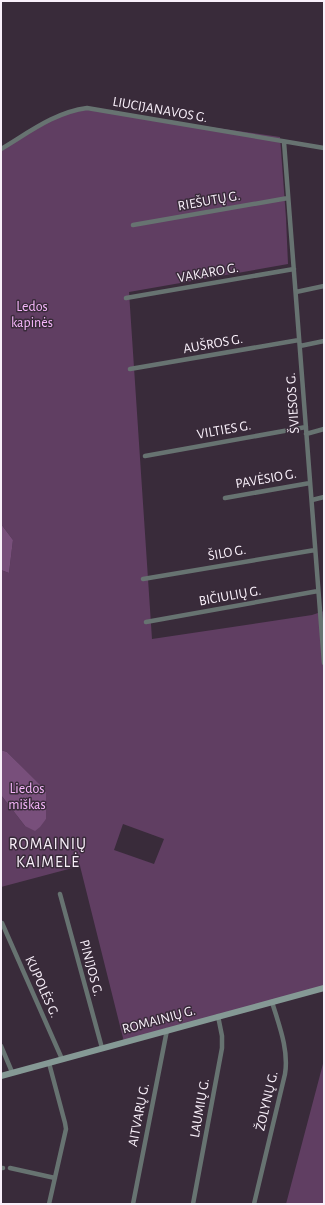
<svg xmlns="http://www.w3.org/2000/svg" width="325" height="1205" font-family="'Alegreya Sans',sans-serif">
	<style>
		.green { fill: #603e62; fill-rule: evenodd }
		.forest { fill: #784f7b }
		.lines { fill: none; stroke-linecap: round; stroke-linejoin: round }
		.street { stroke: #677371; stroke-width: 4.5 }
		.secondary { stroke: #859995; stroke-width: 6 }
		.labels { text-anchor: middle; dominant-baseline: central; stroke-width: 3; stroke-linejoin: round; paint-order: stroke }
		.street-label { font-size: 14px; fill: #f9f0fa; stroke: #392b3a }
		.park-label { font-size: 14px; fill: #f7b7fc; stroke: #392b3a }
		.quarter-label { font-size: 16px; letter-spacing: 1px; fill: #f9f0fa; stroke: #392b3a }
	</style>
	<rect width="100%" height="100%" fill="#392b3a"/>
	<path class="green" d="M81 109 280 137 286 218 288 264 129 292 152 639 312 615 324 611V989L124 1042 80 866 1 887V795L25 826 46 819V792L7 752 1 750V570L9 573 13 540 1 524V149L52 119ZM123 824 164 839 154 864 114 850Z
		M324 1060V1204H286Z"/>
	<path class="forest" d="M1 524 13 540 9 573 1 570Z
		M1 750 7 752 42 787 46 792V819L40 827 35 831 25 826 1 795Z"/>
	<g class="lines">
		<path class="street" d="M284 142 324 663
			M1 149C28 133 55 112 87 108L324 148
			M133 225 288 198
			M296 292 324 286
			M126 298 294 269
			M300 346 324 341
			M130 369 299 340
			M306 434 324 429
			M145 456 306 427
			M225 498 310 483
			M312 500 324 497
			M143 579 315 550
			M146 622 318 591
			M60 894 102 1048
			M2 923 62 1059
			M1 1046 12 1072
			M49 1063 65 1123 66 1129 49 1204
			M1 1168H3
			M10 1168 55 1178
			M133 1204 167 1030
			M193 1204 222 1048V1036L218 1016
			M254 1204 285 1074C289 1050 279 1025 272 1002"/>
		<path class="secondary" d="M1 1076 324 988"/>
	</g>
	<g class="labels">
		<g class="street-label">
			<text transform="translate(160 110) rotate(10)">LIUCIJANAVOS G.</text>
			<text transform="translate(209 201) rotate(-10)">RIEŠUTŲ G.</text>
			<text transform="translate(208 273) rotate(-10)">VAKARO G.</text>
			<text transform="translate(213 344) rotate(-10)">AUŠROS G.</text>
			<text transform="translate(293 403) rotate(-94)">ŠVIESOS G.</text>
			<text transform="translate(224 430) rotate(-10)">VILTIES G.</text>
			<text transform="translate(266 479) rotate(-10)">PAVĖSIO G.</text>
			<text transform="translate(227 553) rotate(-10)">ŠILO G.</text>
			<text transform="translate(230 596) rotate(-10)">BIČIULIŲ G.</text>
			<text transform="translate(91 968) rotate(75)">PINIJOS G.</text>
			<text transform="translate(42 987) rotate(66)">KUPOLĖS G.</text>
			<text transform="translate(159 1020) rotate(-15)">ROMAINIŲ G.</text>
			<text transform="translate(267 1101) rotate(-77)">ŽOLYNŲ G.</text>
			<text transform="translate(200 1108) rotate(-80)">LAUMIŲ G.</text>
			<text transform="translate(139 1115) rotate(-79)">AITVARŲ G.</text>
		</g>
		<g class="park-label">
			<text x="32" y="307">Ledos<tspan x="32" dy="16">kapinės</tspan></text>
			<text x="27" y="789">Liedos<tspan x="27" dy="16">miškas</tspan></text>
		</g>
		<g class="quarter-label">
			<text x="48" y="844">ROMAINIŲ<tspan x="48" dy="18">KAIMELĖ</tspan></text>
		</g>
	</g>
	<rect width="325" height="1205" fill="none" stroke="#f9f0fa" stroke-width="4"/>
</svg>
